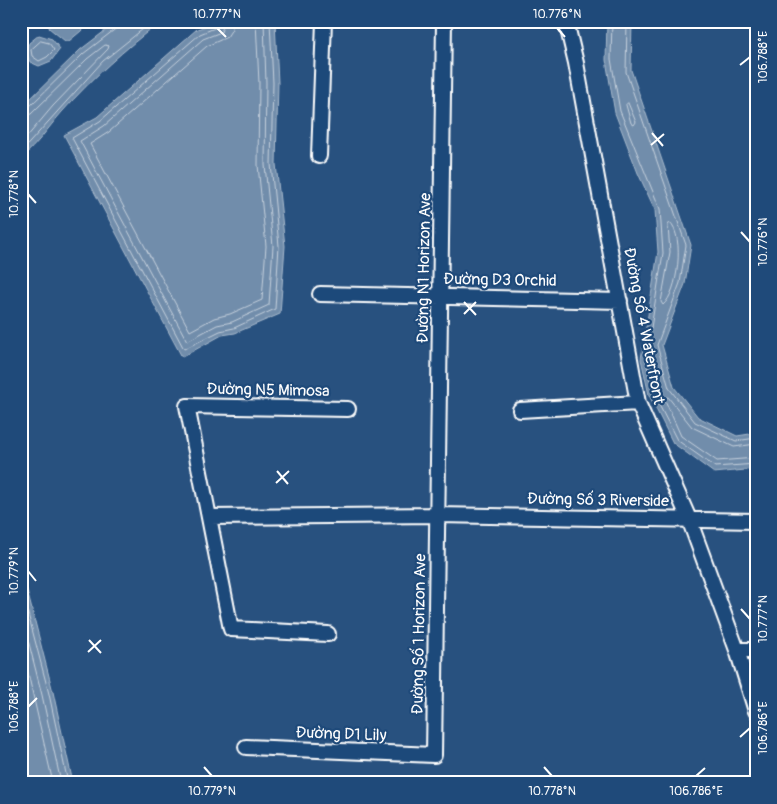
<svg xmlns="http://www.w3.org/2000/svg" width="777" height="804" font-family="Pangolin,sans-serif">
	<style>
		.water { fill: #718dab; stroke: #aabbcd }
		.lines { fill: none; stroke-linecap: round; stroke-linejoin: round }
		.shore { stroke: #c6d1dd; stroke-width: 1 }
		.street-casing { stroke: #fff; stroke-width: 18 }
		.street { stroke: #1f4a7a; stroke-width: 14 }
		.ticks { fill: none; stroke: #fff; stroke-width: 2 }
		.labels { text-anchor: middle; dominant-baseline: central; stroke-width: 4.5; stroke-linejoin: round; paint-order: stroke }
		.street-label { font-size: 16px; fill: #fff; stroke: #1f4a7a }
		.neatline { fill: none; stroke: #fff; stroke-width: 2 }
		.ticks-label { font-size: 12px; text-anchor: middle; fill: #fff }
	</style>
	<rect width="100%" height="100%" fill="#28517f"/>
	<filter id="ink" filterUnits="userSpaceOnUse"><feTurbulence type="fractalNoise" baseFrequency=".02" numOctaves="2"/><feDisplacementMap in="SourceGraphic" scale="10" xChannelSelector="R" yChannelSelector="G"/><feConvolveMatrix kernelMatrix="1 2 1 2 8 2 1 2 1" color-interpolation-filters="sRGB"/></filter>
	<g filter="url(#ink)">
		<path class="water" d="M51 21H93L69 41H65L49 28Z
			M118 21H161C125 49 92 78 62 112 48 128 37 145 21 158V108L80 50Z
			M221 21H275L278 83 276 164 285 246 280 314 235 333 222 335 182 357 64 135 97 117 197 29Z
			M607 21H632L631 70 691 245 685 284 662 345 674 387 698 417 737 436 756 433V469L714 473 673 443 649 395 641 359 658 252 655 210 638 173 615 113 606 60Z
			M39 35 52 39 60 49 51 61 39 66 30 62 26 52 29 43Z
			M21 567 53 692 73 783H21Z"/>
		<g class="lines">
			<path class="shore" d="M219 21 217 27 200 34 100 121 72 138 184 349 220 331 234 328 275 309 279 246 271 164 273 83 270 21
				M225 21 221 32 203 39 104 126 80 141 187 341 217 325 232 322 269 305 273 246 265 165 266 83 264 21
				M233 21 232 29 227 37 207 46 109 132 90 144 190 331 214 318 230 314 262 300 266 246 258 165 259 83 256 21
				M612 21 611 59 620 111 660 209 663 253 646 359 653 393 677 440 715 467 756 464
				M627 21 626 72 686 245 680 283 657 345 669 388 695 422 736 441 756 438
				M41 41 49 43 54 50 47 57 39 61 32 56 31 50Z
				M628 103 636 122 634 125 631 123 626 105Z
				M21 111 27 109 83 54 118 27 121 21
				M21 117 31 114 87 59 105 45 109 46 108 49 53 106 21 144
				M21 152 103 61 153 21
				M670 223C685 236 678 293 663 305L661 302 670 252 668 226Z
				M756 444 734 447 692 427 668 397 664 398 681 436 717 461 756 458
				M21 587 49 694 68 783
				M21 612 42 695 61 783
				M21 642 53 783"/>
			<defs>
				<path id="street" d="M566 21 576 63 638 403 689 519 737 650 756 711
					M319 156 324 21
					M320 294 620 301
					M520 410 638 403
					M209 517 439 515 756 521
					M328 634 231 629 187 406 348 409
					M737 650H756
					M246 747 434 755 444 21"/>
			</defs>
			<use href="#street" class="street-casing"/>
			<use href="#street" class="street"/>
		</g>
	</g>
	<path class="ticks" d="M217 28 226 37M557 28 565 37M740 65 750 57M652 133 663 146M651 145 664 134M28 194 36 203M741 232 750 242M464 302 476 315M464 314 476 302M277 471 288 484M276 483 289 471M28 571 36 581M741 609 750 619M89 640 101 653M88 652 101 640M28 707 37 698M740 737 750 728M204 767 212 776M544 767 552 776M696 776 705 768"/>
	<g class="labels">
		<g class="street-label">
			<text transform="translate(424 268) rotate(-89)">Đường N1 Horizon Ave</text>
			<text transform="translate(500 280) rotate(1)">Đường D3 Orchid</text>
			<text transform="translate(644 326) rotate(79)">Đường Số 4 Waterfront</text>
			<text transform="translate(268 390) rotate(1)">Đường N5 Mimosa</text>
			<text transform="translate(598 500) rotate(1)">Đường Số 3 Riverside</text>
			<text transform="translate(419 634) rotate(-89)">Đường Số 1 Horizon Ave</text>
			<text transform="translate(341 734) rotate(2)">Đường D1 Lily</text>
		</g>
	</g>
	<rect width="777" height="804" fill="none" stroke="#1f4a7a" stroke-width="55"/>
	<rect x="28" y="28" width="722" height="748" class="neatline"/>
	<g class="ticks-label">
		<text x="217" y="18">10.777°N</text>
		<text x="557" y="18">10.776°N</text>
		<text transform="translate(763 57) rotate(-90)" y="4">106.788°E</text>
		<text transform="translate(14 194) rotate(-90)" y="4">10.778°N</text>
		<text transform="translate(763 242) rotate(-90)" y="4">10.776°N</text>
		<text transform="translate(14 571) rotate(-90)" y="4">10.779°N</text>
		<text transform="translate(763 619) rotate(-90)" y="4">10.777°N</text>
		<text transform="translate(14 707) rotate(-90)" y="4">106.788°E</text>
		<text transform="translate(763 728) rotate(-90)" y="4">106.786°E</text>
		<text x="212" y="795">10.779°N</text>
		<text x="552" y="795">10.778°N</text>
		<text x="696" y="795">106.786°E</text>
	</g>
</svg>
